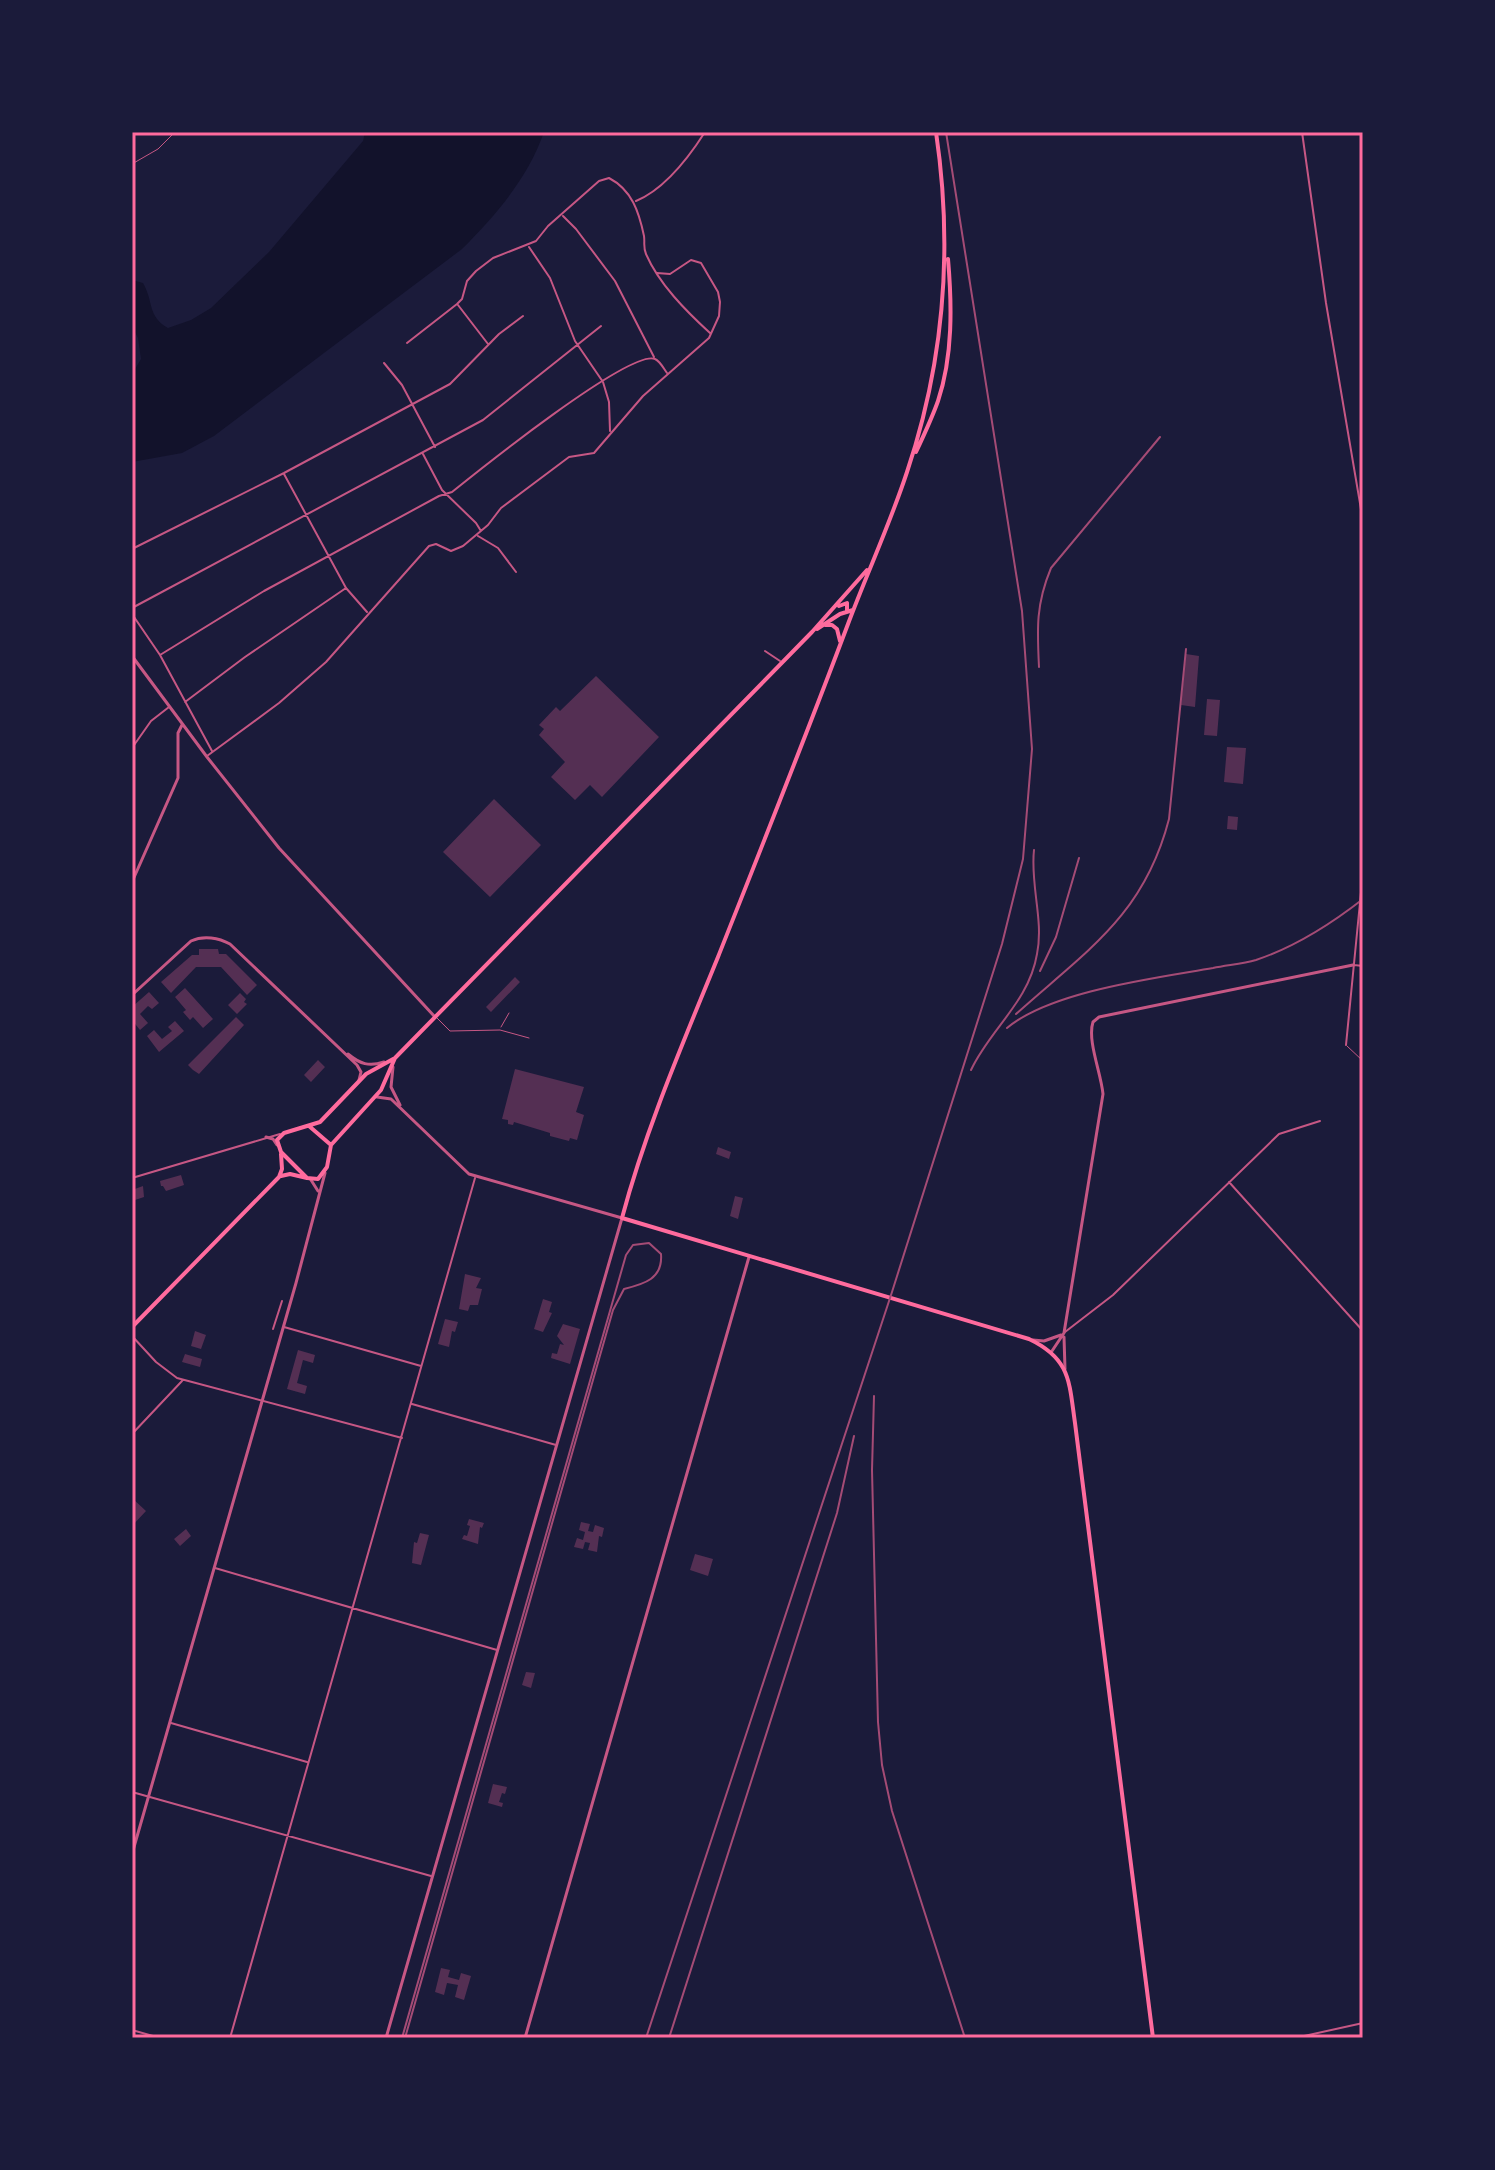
<svg xmlns="http://www.w3.org/2000/svg" width="1495" height="2170" font-family="'Open Sans',sans-serif">
	<style>
		.water { fill: #12122b }
		.building { fill: #542f53 }
		.lines { fill: none; stroke-linecap: round; stroke-linejoin: round }
		.service { stroke: #c65784; stroke-width: 1 }
		.pedestrian { stroke: #c65784; stroke-width: 2 }
		.minor { stroke: #c65784; stroke-width: 2 }
		.tertiary { stroke: #c65784; stroke-width: 3 }
		.primary { stroke: #ff6b9d; stroke-width: 4 }
		.tram { stroke: #a44b75; stroke-width: 2 }
		.rail { stroke: #a44b75; stroke-width: 2 }
		.neatline { fill: none; stroke: #ff6b9d; stroke-width: 3 }
	</style>
	<rect width="100%" height="100%" fill="#1b1b3a"/>
	<path class="water" d="M365 132H544C528 178 496 215 462 249L214 436 182 453 132 462V374L141 359 138 338 132 326V280L143 283C154 302 147 316 168 328L191 320 211 308 269 252 363 141Z"/>
	<path class="building" d="M1186 654 1199 656 1195 707 1181 705Z
		M596 676 659 737 602 797 590 785 575 800 551 777 565 762 539 735 544 729 539 725 556 707 560 711Z
		M1207 699 1220 700 1217 736 1204 735Z
		M1227 747 1246 748 1243 784 1224 782Z
		M494 799 541 845 490 897 443 852Z
		M1228 816 1238 817 1237 830 1227 829Z
		M199 949H218L219 954H226L257 985 247 995 221 967H196L171 993 161 982 192 955H199Z
		M515 977 520 982 491 1012 486 1007Z
		M185 988 213 1019 203 1028 193 1017 190 1020 183 1012 186 1010 175 997Z
		M149 992 159 1003 152 1009 148 1006 140 1014 148 1023 140 1030 132 1020V1007Z
		M240 993 246 999 244 1002 247 1004 237 1014 228 1005Z
		M236 1017 244 1025 199 1074 193 1070 188 1065Z
		M175 1021 184 1031 159 1052 147 1036 154 1030 162 1039 172 1031 168 1027Z
		M318 1060 325 1067 311 1082 304 1075Z
		M515 1069 584 1087 576 1112 584 1115 577 1140 570 1138 569 1141 550 1136V1133L514 1122 513 1125 508 1124V1120L502 1119Z
		M718 1147 731 1152 729 1159 716 1154Z
		M181 1175 184 1185 166 1191 163 1186H161L160 1181Z
		M143 1186 144 1197 132 1201V1190Z
		M735 1196 743 1198 738 1219 730 1216Z
		M465 1274 481 1278 476 1288 482 1289 478 1305H470L468 1311 459 1309Z
		M543 1299 552 1302 549 1312 552 1313 543 1332 534 1329Z
		M445 1319 458 1322 455 1332 452 1331 449 1347 438 1344Z
		M563 1324 580 1329 570 1364 551 1358 552 1353 557 1354 560 1344 564 1345 557 1336Z
		M195 1331 206 1335 201 1349 191 1346Z
		M298 1350 315 1355 313 1363 303 1360 297 1383 307 1386 305 1394 287 1389Z
		M185 1354 202 1359 200 1367 182 1362Z
		M132 1498 146 1511 132 1526Z
		M469 1519 484 1523 482 1528 480 1527 478 1544 462 1539 464 1535 467 1536 470 1526 467 1525Z
		M581 1522 590 1524 588 1531 593 1532 595 1525 604 1528 602 1537 599 1536 597 1552 588 1550 590 1543 585 1542 583 1549 574 1547 577 1538 583 1540 585 1532 579 1530Z
		M186 1529 191 1536 180 1546 174 1539Z
		M420 1533 429 1535 421 1565 412 1563 414 1542 417 1543Z
		M695 1554 713 1559 708 1576 690 1570Z
		M526 1672 535 1673 531 1688 522 1685Z
		M493 1784 507 1787 505 1794 502 1793 499 1802 503 1803 502 1807 488 1803Z
		M441 1968 450 1970 448 1977 459 1980 461 1973 471 1976 464 2000 455 1997 458 1985 447 1983 444 1995 435 1992Z"/>
	<g class="lines">
		<path class="service" d="M132 164 158 149 175 132
			M437 1018 450 1031 500 1030 529 1038
			M501 1027 509 1013
			M1347 1046 1363 1061"/>
		<path class="pedestrian" d="M273 1329 282 1301"/>
		<path class="minor" d="M1302 132 1326 303 1363 521
			M636 201C665 189 689 157 705 132
			M563 216 576 229 615 281 654 357
			M529 247 550 278 575 341 603 382 609 402 610 431
			M458 305 488 344
			M407 343 457 304 462 299 467 281 476 271 493 258 536 241 548 226 599 181 609 178C632 190 639 212 644 236 645 243 643 247 646 254 659 284 686 311 710 333
			M384 363 402 385 435 447
			M423 454 442 490 476 523 481 531
			M284 474 346 588 367 612
			M478 536 498 548 516 572
			M132 549 284 473 450 384 499 334 523 316
			M132 608 483 420 601 326
			M132 614 160 655 212 751
			M765 651 780 661
			M160 655 264 591 439 496 452 492C478 471 630 349 655 359 660 361 664 369 667 373
			M185 702 245 657 346 588
			M132 748 151 721 169 707
			M207 756 279 703 326 662 429 546 436 544 451 551 463 546 488 525 501 508 569 457 594 453 643 396 709 338 719 316 720 302 718 292 701 263 691 260 670 274 657 273
			M1354 965 1363 966
			M1346 1045 1363 872
			M132 1178 280 1134
			M1229 1182 1363 1331
			M284 1327 421 1366
			M1065 1332 1113 1295 1279 1134 1320 1121
			M132 1336 156 1362 177 1378 402 1438
			M412 1404 556 1445
			M132 1434 182 1381
			M215 1568 497 1650
			M171 1723 307 1762
			M132 1792 431 1876
			M132 2030 160 2038
			M230 2038 475 1178
			M1295 2038 1363 2023"/>
		<path class="tertiary" d="M132 656 207 757 279 848 435 1017
			M132 882 178 778V733L182 725
			M132 995 191 941C204 935 219 938 230 944L357 1065 361 1072 359 1080
			M348 1054C360 1064 369 1067 384 1062
			M393 1067 391 1087 400 1105
			M377 1097 391 1099 469 1174 622 1218 386 2038
			M266 1137 273 1139 277 1145
			M311 1180 318 1191
			M1064 1337 1065 1369
			M1033 1340 1044 1341 1061 1335
			M1052 1351 1064 1333 1103 1094C1101 1073 1087 1040 1093 1022L1099 1017 1353 965
			M132 1854 296 1283 325 1173
			M525 2038 749 1257"/>
		<path class="primary" d="M936 132C953 247 944 362 907 472 890 524 867 573 848 624 806 736 762 846 718 957 683 1043 646 1128 622 1218L1029 1339C1071 1359 1069 1382 1075 1423L1153 2038
			M916 452C924 435 932 418 938 401 953 356 952 305 948 259
			M839 606 847 603V611
			M825 625H832L837 629 840 641
			M817 629 840 614 853 610
			M395 1058 381 1090 331 1145 327 1167 318 1179 307 1178 281 1152 277 1140 284 1133 320 1122 366 1074 395 1058 812 632 867 570
			M309 1126 331 1145
			M281 1176 290 1174 307 1178
			M132 1327 279 1177 282 1169 281 1154"/>
		<path class="tram" d="M402 2038 626 1255 633 1245 649 1243 661 1254C663 1279 644 1284 624 1289L613 1310 405 2038"/>
		<path class="rail" d="M1039 667C1037 628 1036 604 1051 568L1160 437
			M1040 971 1056 937 1079 858
			M1016 1014C1086 951 1144 916 1169 819L1186 649
			M1007 1028C1051 991 1156 978 1213 968 1227 965 1242 964 1256 960 1295 947 1331 924 1363 899
			M971 1070C990 1029 1029 1002 1037 954 1044 920 1030 885 1034 850
			M874 1396 872 1470 878 1722 882 1765 892 1811 965 2038
			M646 2038 892 1292 1002 944 1023 859 1032 749 1022 611 946 132
			M669 2038 837 1513 854 1436"/>
	</g>
	<rect width="1495" height="2170" fill="none" stroke="#1b1b3a" stroke-width="268"/>
	<rect x="134" y="134" width="1227" height="1902" class="neatline"/>
</svg>
